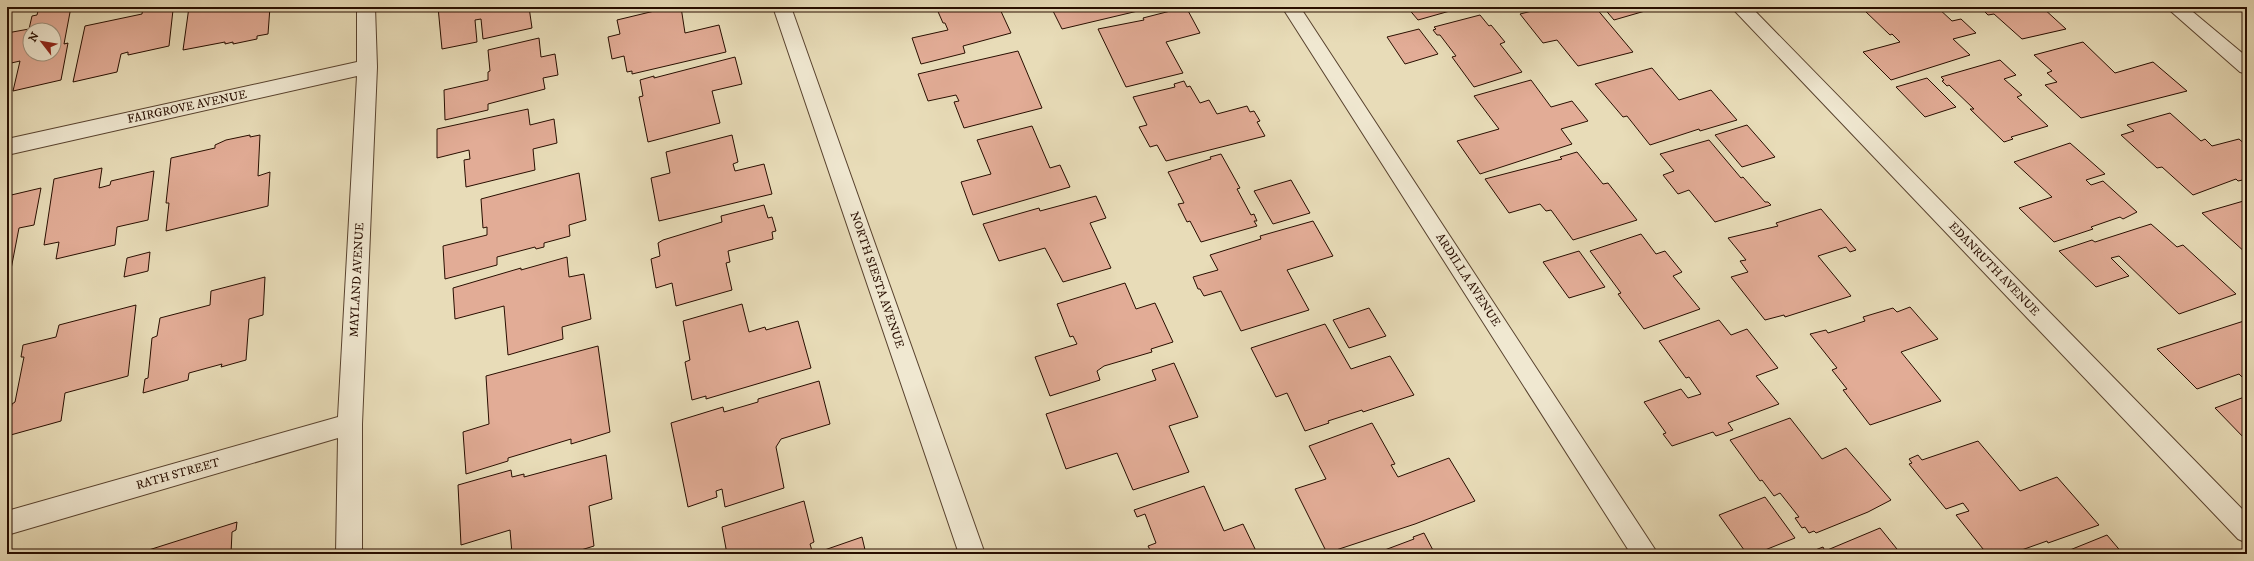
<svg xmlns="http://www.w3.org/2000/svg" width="2254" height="561" font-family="'IM FELL DW Pica',serif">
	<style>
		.building { fill: #e2ac96; stroke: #280e00; fill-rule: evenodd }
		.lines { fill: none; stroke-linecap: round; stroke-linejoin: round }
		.street-casing { stroke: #58422e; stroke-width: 2 }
		.street { fill: #f0e8d1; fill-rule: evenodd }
		.labels { text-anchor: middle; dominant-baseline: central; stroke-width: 3.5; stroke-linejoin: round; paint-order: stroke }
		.street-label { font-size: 12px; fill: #280e00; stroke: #f0e8d1 }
	</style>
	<rect width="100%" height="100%" fill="#e8dcb8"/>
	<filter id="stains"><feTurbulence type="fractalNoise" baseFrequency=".005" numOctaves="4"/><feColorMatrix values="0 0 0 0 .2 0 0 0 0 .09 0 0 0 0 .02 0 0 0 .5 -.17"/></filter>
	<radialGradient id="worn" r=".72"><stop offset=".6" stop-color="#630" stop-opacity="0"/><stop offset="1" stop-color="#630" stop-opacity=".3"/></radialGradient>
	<path class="building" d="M39 7H71L64 44 68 43 61 80 13 91 20 61 7 64V33L29 29 32 16 37 15ZM30 30H54V54H30Z
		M143 7H177L173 10 169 46 128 55V52L121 54 117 72 73 82 85 26 142 14Z
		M189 7H270L268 34 257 36V39L233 44V42L225 44V42L183 50Z
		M438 7H529L532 28 483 39 481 19 475 20 477 42 442 49Z
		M671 7H681L685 33 719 25 726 52 632 74V71L627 72 624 56 612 59 608 37 620 34 617 20Z
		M936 7H999L1011 33 963 46 965 53 921 64 912 38 948 30 945 23H943Z
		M1066 7H1141L1142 10 1062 29 1053 11Z
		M1186 7 1200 33 1166 42 1183 73 1126 87 1098 29 1144 20 1143 18Z
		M1407 7H1464L1418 20Z
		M1548 7H1601L1596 8 1633 52 1578 66 1557 40 1543 43 1520 14Z
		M1603 7H1641L1645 11 1614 20Z
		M1880 7H1937L1952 21 1961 19 1976 33 1953 39 1970 55 1891 80 1863 52 1900 42 1892 34 1890 35 1865 11Z
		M1980 7H2042L2066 29 2022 39 1994 14 1988 15Z
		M1480 15 1489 26 1491 25 1505 42 1500 44 1522 72 1474 87 1452 57 1456 56 1440 35H1437L1433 30 1436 29 1434 27Z
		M1419 29 1438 54 1405 64 1387 37Z
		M539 38 541 57 555 54 558 75 543 78 545 89 488 104V110L445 120 444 90 488 80V72L490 71 488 50Z
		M2083 42 2115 73 2153 62 2187 91 2081 118 2045 85 2057 82 2047 73 2052 71 2034 55Z
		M1018 51 1042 108 964 128 954 102 959 101 956 95 928 101 918 74Z
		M735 57 742 84 712 91 720 123 648 142 639 97 643 96 640 80 654 76V78Z
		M2000 60 2016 75 2004 79 2022 95 2017 97 2048 126 2011 137 2013 139 2004 142 1970 109H1974L1949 85 1947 86 1942 81 1944 80 1941 77Z
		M1652 68 1679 100 1711 90 1737 120 1700 131 1699 129 1650 145 1627 116 1623 117 1595 84Z
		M1927 78 1956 107 1925 117 1896 87Z
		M1531 80 1551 107 1572 101 1588 121 1561 129 1572 144 1480 174 1457 141 1499 129 1474 96Z
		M1184 81 1187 87 1190 86 1200 103 1209 100 1217 114 1247 106 1250 112 1254 111 1260 121 1257 122 1265 136 1166 161 1157 145 1150 147 1139 127 1147 125 1133 97 1175 87 1174 84Z
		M528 109 530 125 554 119 557 143 533 149 535 170 466 187 464 160 470 159 469 150 437 158V129Z
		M2170 113 2201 141 2205 139 2212 146 2239 139 2247 146V179L2238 181 2236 179 2193 195 2162 167 2157 168 2121 135 2134 131 2127 125Z
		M1747 125 1775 157 1742 167 1715 135Z
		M1032 126 1050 168 1060 165 1070 187 973 215 961 182 991 174 977 140Z
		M250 135V137L260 135 258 176 270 172 268 206 166 231 169 203H166L171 158 215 148V145L226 140Z
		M732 135 738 162 733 164 735 171 764 164 772 194 659 221 651 178 670 173 666 152Z
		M1709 140 1741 178 1743 177 1765 202H1768L1771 205 1715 222 1689 190 1678 194 1663 175 1674 171 1660 154Z
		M2070 143 2105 174 2086 180 2091 185 2103 181 2137 212 2123 219 2120 217 2091 227 2093 229 2054 242 2019 208 2052 197 2014 162Z
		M1577 152 1603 184 1608 183 1637 220 1573 240 1551 210 1546 211 1540 204 1509 213 1485 179 1562 159 1560 157Z
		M1221 154 1240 188 1237 189 1251 215 1254 214 1257 221H1254L1257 226 1201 242 1190 221 1187 222 1178 204 1184 203 1168 172 1211 159 1210 157Z
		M102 168 99 188 110 185 111 181 154 171 148 220 117 227 115 245 56 259 59 242 44 245 54 179Z
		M579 173 586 220 569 225 570 236 544 243V247L536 249 535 247 497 257V265L445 279 443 246 487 235V227L483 228 481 199Z
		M1291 180 1310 213 1273 224 1254 191Z
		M41 188 34 225 19 228 7 290V196Z
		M1096 196 1106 218 1090 223 1111 268 1063 282 1045 248 999 261 983 224 1039 208 1040 211Z
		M2247 200V254L2202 213Z
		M764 205 768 218 772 217 776 231 772 232 773 239 728 251 730 262 726 263 732 290 676 306 672 283 656 288 651 259 660 256 658 243 663 240 722 222 721 216Z
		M1821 209 1856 250 1850 252 1846 247 1818 256 1851 296 1785 317 1784 315 1765 320 1731 277 1748 272 1740 261 1746 260 1728 238 1778 226 1776 223Z
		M1313 221 1333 256 1287 270 1309 310 1241 331 1221 291 1204 296 1200 289H1198L1193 277 1218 270 1210 255 1261 239 1260 236Z
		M2151 224 2177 247 2183 245 2236 294 2179 314 2119 256 2111 258 2129 276 2096 287 2059 251 2092 240 2095 242Z
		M1641 234 1656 254 1665 251 1682 272 1673 276 1700 309 1644 329 1618 294 1621 293 1590 251Z
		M1579 251 1605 287 1569 298 1543 262Z
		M150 252 148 271 124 277 127 258Z
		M567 257 569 277 584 274 591 319 562 327 563 339 508 355 504 306 455 319 453 288 521 268V270Z
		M265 277 263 315 249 319 246 360 221 367 222 364 189 373 188 380 143 393 145 379 148 378 152 338 157 336 160 318 210 305 211 291Z
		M1125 283 1136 309 1155 303 1173 342 1151 349 1152 352 1104 366 1097 371 1100 380 1050 396 1035 357 1077 344 1073 336 1070 337 1057 304Z
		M742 304 749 332 765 327 766 330 798 321 811 368 706 399V396L692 400 685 362 690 360 683 321Z
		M136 305 128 376 65 393 61 421 7 436 12 404 15 402 24 357H21L23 345 56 337 59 325Z
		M1910 307 1938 339 1901 352 1941 401 1870 425 1843 390 1847 389 1832 370 1837 368 1810 334 1826 330 1828 333 1865 321 1863 317 1893 308 1897 312Z
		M1369 308 1386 336 1349 348 1333 320Z
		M1719 320 1731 335 1747 329 1778 368 1756 376 1779 404 1728 423 1733 430 1716 436 1713 432 1672 446 1663 434 1666 433 1644 402 1681 389 1688 398 1701 394 1689 377 1686 378 1659 341Z
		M2247 320V382L2239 374 2197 389 2157 349Z
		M1325 324 1351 369 1390 356 1414 395 1363 412 1362 410 1328 421 1329 423 1305 431 1287 393 1276 397 1251 348Z
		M598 346 610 432 571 444V439L508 458V461L466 474 463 432 489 424 486 376Z
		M1174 363 1198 417 1169 426 1189 472 1133 490 1117 453 1066 469 1046 414 1156 380 1152 370Z
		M819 381 830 424 781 439 776 447 784 488 725 507 722 489 716 491 717 497 688 507 671 423 723 407 724 412 758 402V399Z
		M2247 396V441L2215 408Z
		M1790 418 1822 459 1846 448 1891 500 1868 512 1816 533 1814 531 1809 533 1805 527 1802 528 1795 518 1799 517 1780 493 1774 496 1762 480 1760 481 1730 440Z
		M1372 423 1395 464 1391 465 1398 477 1449 458 1475 501 1415 524 1327 553 1295 489 1326 479 1309 446Z
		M1978 441 2020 491 2057 477 2099 525 2048 543 2047 541 2016 552 2017 554H1987L1956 515 1969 511 1963 503 1946 509 1909 464 1912 463 1909 459 1918 455 1922 460Z
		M606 455 612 499 589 506 594 546 568 554H512L510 530 461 545 458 485 511 470 512 477 524 474V477Z
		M1204 486 1224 531 1243 524 1257 553 1145 554 1151 552 1148 546 1156 543 1145 514 1137 517 1134 510Z
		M1765 497 1795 538 1755 554H1747L1719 515Z
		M804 501 814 542 810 544 813 554 862 537 866 554H727L722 527Z
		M237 522 236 530 232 532 231 554H136Z
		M1880 528 1901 554H1805L1823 547 1825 551Z
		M1424 533 1435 554H1374L1414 539 1413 537Z
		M2107 535 2123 554H2060Z"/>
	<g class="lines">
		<defs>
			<path id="street" d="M357 7H375L377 67 362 424V554H336L338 438 7 535V511L338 417 357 76 7 155V139L357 62Z
				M773 7H791L985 554H959Z
				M1282 7H1300L1658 554H1631Z
				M1731 7H1751L2247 514V543L2238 539Z
				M2166 7H2187L2247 57V74L2240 72Z"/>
		</defs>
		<use href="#street" class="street-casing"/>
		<use href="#street" class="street"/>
	</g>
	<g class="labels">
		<g class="street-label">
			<text transform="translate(187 107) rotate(-12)">FAIRGROVE AVENUE</text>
			<text transform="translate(1994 269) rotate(46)">EDANRUTH AVENUE</text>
			<text transform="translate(357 280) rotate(-87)">MAYLAND AVENUE</text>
			<text transform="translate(877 280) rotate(71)">NORTH SIESTA AVENUE</text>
			<text transform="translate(1468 280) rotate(57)">ARDILLA AVENUE</text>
			<text transform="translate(178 474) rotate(-16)">RATH STREET</text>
		</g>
	</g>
	<rect width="2254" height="561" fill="none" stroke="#e8dcb8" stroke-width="24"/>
	<rect x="8" y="8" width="2238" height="545" fill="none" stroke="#280e00" stroke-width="2"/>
	<rect x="12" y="12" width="2230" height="537" fill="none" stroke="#280e00"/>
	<g transform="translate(42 42) rotate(301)"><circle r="19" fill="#f0e8d1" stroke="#a0917d"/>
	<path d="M0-3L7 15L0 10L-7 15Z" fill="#8f2418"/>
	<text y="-6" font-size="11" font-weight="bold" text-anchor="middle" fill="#280e00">N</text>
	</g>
	<rect width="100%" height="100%" filter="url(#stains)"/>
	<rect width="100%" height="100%" fill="url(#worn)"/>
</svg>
